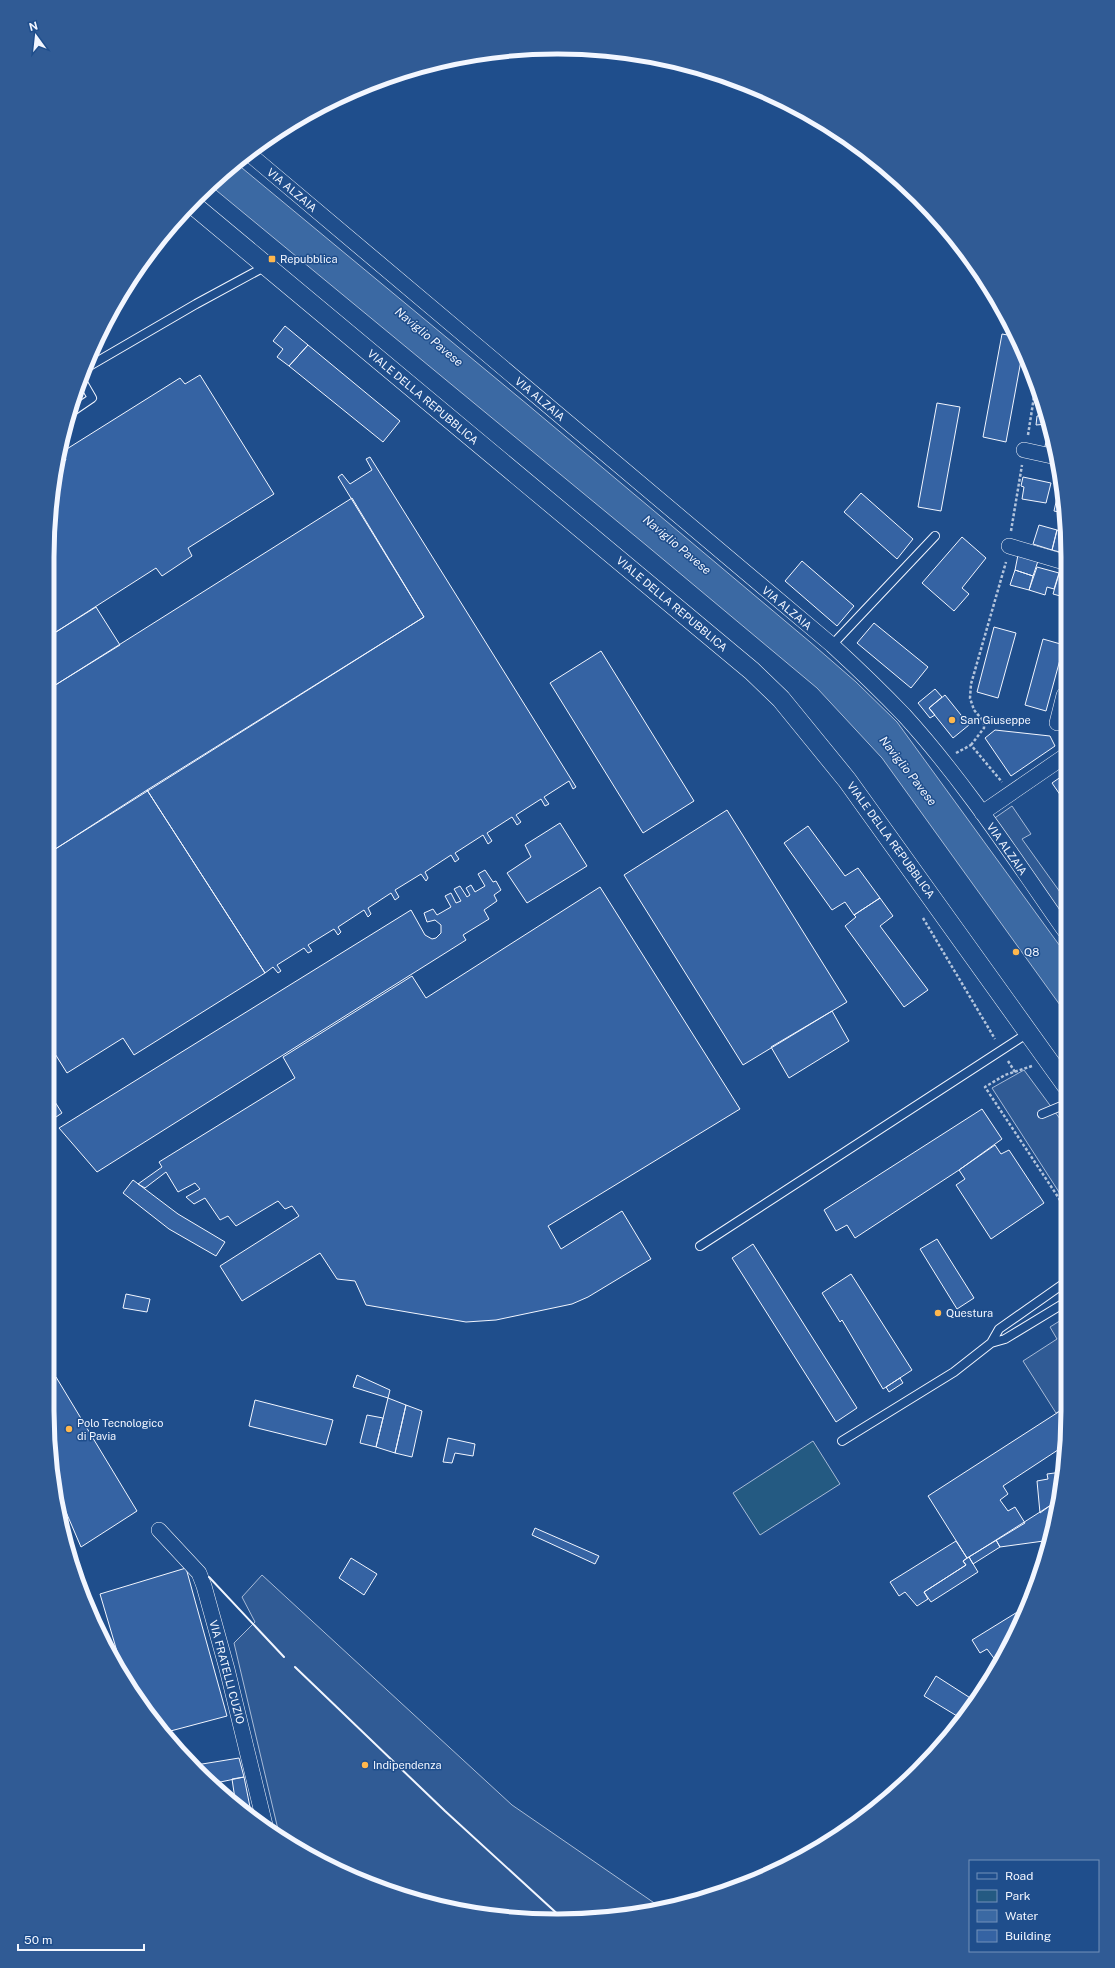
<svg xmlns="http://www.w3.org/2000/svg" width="1115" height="1968" font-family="'Public Sans',sans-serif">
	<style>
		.green { fill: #245a82; stroke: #a8bbd7 }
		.parking { fill: #305b95; stroke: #a8bbd7 }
		.water { fill: #3b69a3; stroke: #a8bbd7 }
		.building { fill: #3563a3; stroke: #f2f6ff }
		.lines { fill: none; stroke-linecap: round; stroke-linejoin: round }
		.service-casing { stroke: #f2f6ff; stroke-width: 10 }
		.minor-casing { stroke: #f2f6ff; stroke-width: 16 }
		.tertiary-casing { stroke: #f2f6ff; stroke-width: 20 }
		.path { stroke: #b3c4dc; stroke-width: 2.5; stroke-dasharray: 3 2; stroke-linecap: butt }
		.service { stroke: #1f4e8c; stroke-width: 8 }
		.minor { stroke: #1f4e8c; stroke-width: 15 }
		.tertiary { stroke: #1f4e8c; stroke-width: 19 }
		.wall { stroke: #f2f6ff; stroke-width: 2 }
		.poi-dot { fill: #ffb74d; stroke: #1f4e8c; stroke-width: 1.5 }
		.labels { text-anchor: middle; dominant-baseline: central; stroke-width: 3; stroke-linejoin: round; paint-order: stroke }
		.street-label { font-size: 11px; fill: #f2f6ff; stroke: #1f4e8c }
		.poi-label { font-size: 11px; fill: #f2f6ff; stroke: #1f4e8c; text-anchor: start }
		.water-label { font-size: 12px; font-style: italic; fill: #f2f6ff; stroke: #1f4e8c }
		.rim { fill: none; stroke: #f2f6ff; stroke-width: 5 }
	</style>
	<rect width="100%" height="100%" fill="#1f4e8c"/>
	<path class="green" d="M813 1441 840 1484 760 1535 733 1493Z"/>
	<path class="parking" d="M1012 806 1031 834 1022 839 1065 899V923L989 822Z
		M1024 1070 1066 1127V1203L992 1088Z
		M1066 1317 1067 1407 1056 1413 1023 1361 1057 1339 1050 1327Z
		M262 1575 512 1805 663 1909 591 1920 491 1917 425 1904 332 1868 280 1838 234 1643 255 1622 242 1597Z"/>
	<path class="water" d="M236 163 528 405 810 642 856 682 897 722 1065 953V1012L882 758 817 688 646 545 211 186Z"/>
	<path class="building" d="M285 326 308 345 289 366 277 357 283 349 273 341Z
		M1002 334 1013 336 1022 355 1006 442 983 437Z
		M308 345 400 421 383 442 289 366Z
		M200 375 274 494 188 548 192 556 162 576 156 568 48 637V524L60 464 66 460 62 452 180 378 185 384Z
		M1037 386 1041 393 1042 399H1035Z
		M937 403 960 407 941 511 918 507Z
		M1046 415 1048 424 1036 425 1037 416Z
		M1047 437 1051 438 1055 453 1044 451Z
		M370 457 576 787 573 789 569 781 544 797 549 804 545 806 541 799 516 815 521 822 517 825 512 817 487 833 492 841 488 844 483 835 455 853 459 859 455 862 451 855 425 872 428 878 426 881 421 874 395 890 399 897 395 900 391 893 368 908 371 914 368 917 364 910 338 927 341 932 338 935 334 929 308 945 312 951 308 953 304 948 277 965 281 971 278 973 273 967 265 973 147 790 424 617 338 477 342 474 350 484 372 470 366 459Z
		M1023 477 1051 483 1046 503 1022 499 1024 487 1021 486Z
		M1061 480 1064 491V513L1054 511Z
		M861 493 913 539 897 559 844 512Z
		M352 498 424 617 49 853V689Z
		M1039 525 1057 530 1052 550 1033 544Z
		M1057 530 1064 532V553L1052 550Z
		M962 537 986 558 962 588 969 594 954 611 922 583Z
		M1018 555 1038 561 1033 576 1015 570Z
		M802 561 854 606 837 626 785 581Z
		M1037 567 1059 573 1054 589 1047 587 1045 595 1029 590Z
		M1015 570 1033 576 1029 590 1010 585Z
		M1059 574 1064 575V597L1053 594Z
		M96 607 120 645 49 689 48 637Z
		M874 623 928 667 911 688 857 643Z
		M994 627 1016 633 998 698 977 692Z
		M1043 639 1064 645 1046 711 1025 705Z
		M601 651 694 801 643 833 550 683Z
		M935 689 942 697 929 708 935 715 930 718 918 703Z
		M945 695 969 725 953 738 929 708Z
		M995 730 1050 736 1055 746 1011 776 985 738Z
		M1065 774V818L1060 817 1063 799 1052 783Z
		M147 790 265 973 134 1055 123 1038 67 1073 52 1049 50 1050 49 853Z
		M727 810 847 1002 743 1065 624 875Z
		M560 823 587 866 527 903 507 873 531 857 525 845Z
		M808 826 845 876 858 868 880 898 854 915 845 902 832 910 784 843Z
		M485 870 493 882 496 881 501 890 494 895 497 901 484 910 489 919 463 935 466 940 97 1172 59 1128 411 910 425 935 432 939 436 938 441 933V925L435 920 427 922 424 913 433 909 437 915 451 907 445 896 451 893 456 903 461 901 454 889 460 886 467 897 470 895 466 888 471 885 475 892 485 886 478 874Z
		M600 887 740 1109 548 1226 561 1249 622 1211 651 1259 588 1297 572 1304 496 1320 466 1322 366 1305 355 1281 337 1279 320 1253 242 1301 220 1266 299 1216 292 1206 285 1209 278 1201 236 1226 228 1216 220 1220 205 1198 194 1204 186 1197 200 1189 195 1183 178 1192 166 1172 145 1188 138 1184 162 1167 159 1162 295 1078 283 1057 412 976 426 998Z
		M880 898 893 916 880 926 928 990 904 1007 845 926 856 917 854 915Z
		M832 1011 849 1041 789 1078 771 1047Z
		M50 1094 62 1113 50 1121Z
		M982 1109 1002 1139 959 1170 855 1238 847 1225 836 1231 824 1210Z
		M995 1145 1001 1154 1009 1150 1044 1203 991 1239 956 1185 965 1179 959 1170Z
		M133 1180 178 1214 225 1242 216 1256 169 1229 123 1193Z
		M937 1239 974 1298 957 1309 920 1249Z
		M753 1244 857 1408 836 1422 732 1258Z
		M851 1274 912 1370 883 1389 842 1320 840 1322 822 1293Z
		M126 1294 150 1299 147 1312 123 1308Z
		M357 1375 390 1390 388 1398 353 1387Z
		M56 1377 137 1511 81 1547 51 1477V1381Z
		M900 1378 903 1383 889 1392 886 1387Z
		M388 1398 406 1405 395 1453 376 1447Z
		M255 1400 333 1420 326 1445 249 1426Z
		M406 1405 422 1411 412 1457 395 1453Z
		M1060 1411 1067 1421V1444L1003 1486 1008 1494 1000 1500 1008 1511 1015 1507 1025 1523 967 1558 928 1496Z
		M367 1415 383 1418 376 1447 360 1443Z
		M448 1438 475 1444 473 1456 455 1453 452 1463 443 1462Z
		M1062 1472 1057 1504 1051 1505 1040 1513 1037 1481 1048 1479 1047 1474Z
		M1057 1504 1051 1540 1000 1547 996 1540 1051 1505Z
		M535 1528 599 1556 595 1564 532 1535Z
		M996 1540 1000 1547 973 1564 969 1557Z
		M956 1541 967 1558 963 1561 966 1565 924 1592 928 1599 917 1606 905 1592 899 1596 890 1582Z
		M969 1557 978 1572 931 1602 924 1592 966 1565 963 1561Z
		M351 1558 377 1574 364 1595 339 1578Z
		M186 1568 227 1716 163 1733 152 1721 124 1675 100 1594Z
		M1019 1611 1021 1614 1003 1657 996 1661 987 1649 980 1653 972 1640Z
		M936 1676 975 1701 962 1719 924 1696Z
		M239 1758 244 1777 211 1784 197 1772 196 1765Z
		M244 1777 252 1817 231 1800 235 1799 232 1779Z"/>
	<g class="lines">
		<defs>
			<path id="service" d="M86 368 196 304 266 266
				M70 413 92 398 81 379
				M832 645 935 536
				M1042 1114 1066 1104
				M700 1246 1028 1033
				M991 1343 999 1329 1066 1282
				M842 1441 954 1372 991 1343 1005 1339 1066 1302"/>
			<path id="minor" d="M247 152 832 645C857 668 881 691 904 715 964 781 1014 858 1065 931
				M1024 450 1056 457
				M1009 546 1064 562
				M1057 723 1064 695
				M982 813 1065 756
				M159 1530 199 1573 204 1586 227 1669 266 1829"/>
			<path id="tertiary" d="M192 204 752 671 781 699 847 780 1066 1085"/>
		</defs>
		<use href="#service" class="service-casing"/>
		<use href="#minor" class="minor-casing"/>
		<use href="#tertiary" class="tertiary-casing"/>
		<path class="path" d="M1028 435 1036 384
			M1011 531 1022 465
			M971 745 984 728V722L974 710 970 698 971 684 1006 562
			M956 753 971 745 1002 782
			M923 918 995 1039
			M1008 1061 1015 1072
			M1032 1066 1005 1075 985 1087 1066 1209"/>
		<use href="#service" class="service"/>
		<use href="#minor" class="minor"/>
		<use href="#tertiary" class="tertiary"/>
		<path class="wall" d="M209 1577 284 1657
			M295 1667 445 1811 563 1919"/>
	</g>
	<g class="poi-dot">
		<rect x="268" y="255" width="8" height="8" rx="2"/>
		<circle cx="952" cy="720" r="4"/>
		<circle cx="1016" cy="952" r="4"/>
		<circle cx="938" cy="1313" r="4"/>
		<circle cx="69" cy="1429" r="4"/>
		<circle cx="365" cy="1765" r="4"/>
	</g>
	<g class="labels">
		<g class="street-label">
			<text transform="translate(292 190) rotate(40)">VIA ALZAIA</text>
			<text transform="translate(423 397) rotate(40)">VIALE DELLA REPUBBLICA</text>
			<text transform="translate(540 399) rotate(40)">VIA ALZAIA</text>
			<text transform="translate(672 604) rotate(40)">VIALE DELLA REPUBBLICA</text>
			<text transform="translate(787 608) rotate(40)">VIA ALZAIA</text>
			<text transform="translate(891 840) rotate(54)">VIALE DELLA REPUBBLICA</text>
			<text transform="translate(1007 849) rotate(55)">VIA ALZAIA</text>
			<text transform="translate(227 1672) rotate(75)">VIA FRATELLI CUZIO</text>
		</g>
		<g class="poi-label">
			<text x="280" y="259">Repubblica</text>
			<text x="960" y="720">San Giuseppe</text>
			<text x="1024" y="952">Q8</text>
			<text x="946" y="1313">Questura</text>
			<text x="77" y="1423">Polo Tecnologico<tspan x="77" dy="13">di Pavia</tspan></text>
			<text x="373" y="1765">Indipendenza</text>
		</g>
		<g class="water-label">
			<text transform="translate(429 337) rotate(40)">Naviglio Pavese</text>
			<text transform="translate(677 545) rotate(40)">Naviglio Pavese</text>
			<text transform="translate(908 771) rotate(52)">Naviglio Pavese</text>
		</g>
	</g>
	<path d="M0 0H1115V1968H0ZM557 54H558A503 503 0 0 1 1061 557V1411A503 503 0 0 1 558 1914H557A503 503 0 0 1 54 1411V557A503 503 0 0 1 557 54Z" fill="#305b95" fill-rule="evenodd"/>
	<path class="rim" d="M557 54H558A503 503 0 0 1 1061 557V1411A503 503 0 0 1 558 1914H557A503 503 0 0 1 54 1411V557A503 503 0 0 1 557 54Z"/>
	<rect x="969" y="1860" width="130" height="92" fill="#1f4e8c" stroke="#7391ba"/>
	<rect x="977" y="1873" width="20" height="6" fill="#1f4e8c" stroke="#7391ba"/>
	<text x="1005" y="1880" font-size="12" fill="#f2f6ff">Road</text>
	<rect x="977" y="1890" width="20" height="12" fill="#245a82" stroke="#7391ba"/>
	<text x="1005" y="1900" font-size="12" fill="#f2f6ff">Park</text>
	<rect x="977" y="1910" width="20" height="12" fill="#3b69a3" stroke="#7391ba"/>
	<text x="1005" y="1920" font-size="12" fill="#f2f6ff">Water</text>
	<rect x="977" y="1930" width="20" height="12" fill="#3563a3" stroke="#7391ba"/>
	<text x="1005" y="1940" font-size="12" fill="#f2f6ff">Building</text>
	<g transform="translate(36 36) rotate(345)" stroke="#1f4e8c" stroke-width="3" paint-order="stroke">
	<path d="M0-3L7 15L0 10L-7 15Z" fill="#f2f6ff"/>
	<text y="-6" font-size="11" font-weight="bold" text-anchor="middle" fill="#f2f6ff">N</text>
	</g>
	<path d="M18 1944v6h126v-6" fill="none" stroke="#f2f6ff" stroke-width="2"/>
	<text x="24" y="1944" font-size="12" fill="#f2f6ff" stroke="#1f4e8c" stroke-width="3" paint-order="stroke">50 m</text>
</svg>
